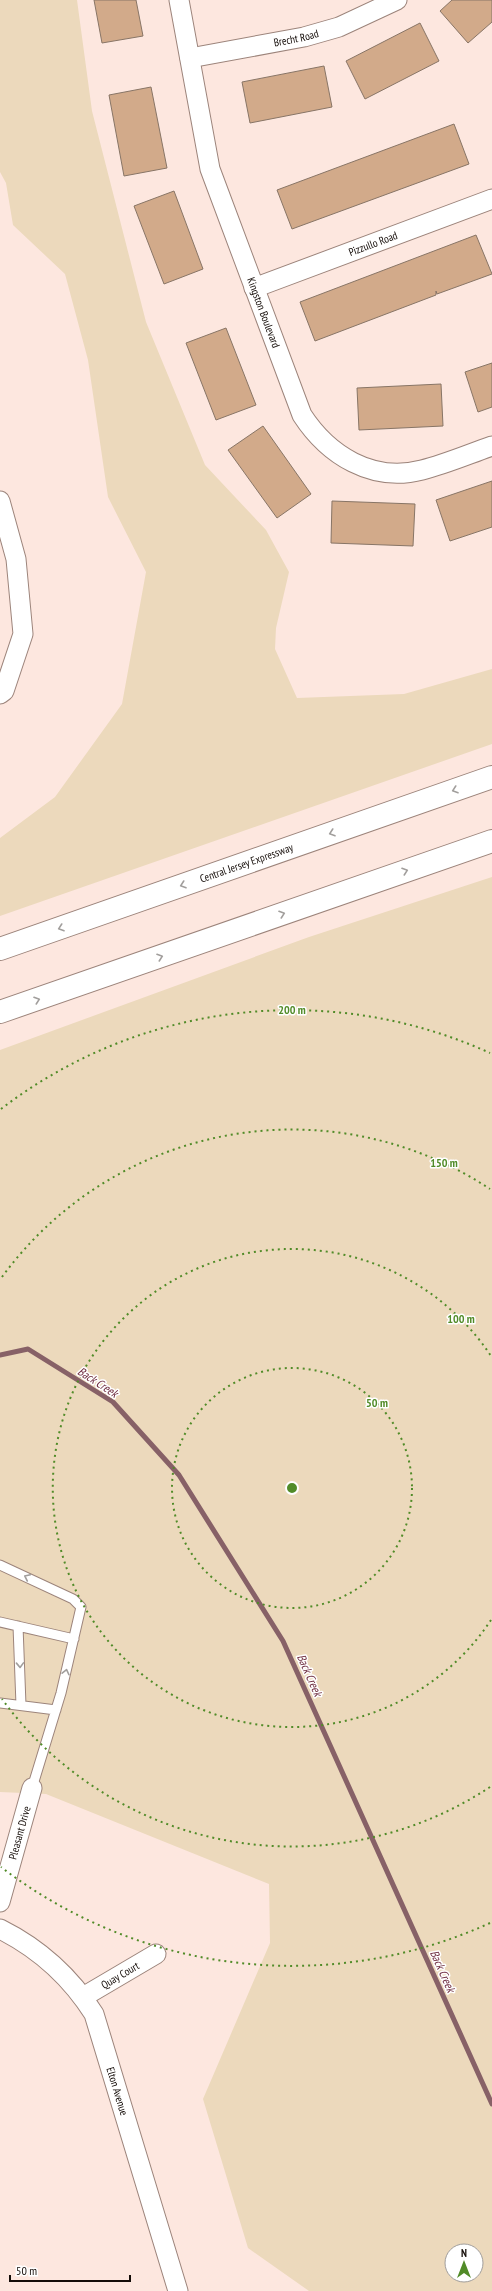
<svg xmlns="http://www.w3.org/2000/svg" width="492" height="2291" font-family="'PT Sans Narrow',sans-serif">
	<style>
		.green { fill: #ecd9bc; fill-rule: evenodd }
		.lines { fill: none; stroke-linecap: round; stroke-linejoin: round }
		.stream { stroke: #876167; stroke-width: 5 }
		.building { fill: #d2aa8a; stroke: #887566 }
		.lane-casing { stroke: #9c847b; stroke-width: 11 }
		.street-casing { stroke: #9c847b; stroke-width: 21 }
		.highway-casing { stroke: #9c847b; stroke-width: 24 }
		.lane { stroke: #fff; stroke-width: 9 }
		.street { stroke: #fff; stroke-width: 19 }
		.highway { stroke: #fff; stroke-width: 22 }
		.oneway { stroke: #a19e9c }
		.ring { fill: none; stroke: #518b28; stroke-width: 2; stroke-dasharray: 2 4 }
		.labels { text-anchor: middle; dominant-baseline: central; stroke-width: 3; stroke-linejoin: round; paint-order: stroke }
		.street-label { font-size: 11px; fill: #140c08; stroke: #fff }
		.water-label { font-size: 12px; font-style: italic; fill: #6e2d40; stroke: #fff }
		.centre { fill: #518b28; stroke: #fff; stroke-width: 2 }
		.ring-label { font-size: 12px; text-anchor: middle; font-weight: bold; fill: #518b28; stroke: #fff; stroke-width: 3; stroke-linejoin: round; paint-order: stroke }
	</style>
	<rect width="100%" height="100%" fill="#fde7df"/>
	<path class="green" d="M0 0H77L92 111 146 322 205 465 266 530 289 572 276 628 275 649 297 698 404 694 492 669V744L0 916V838L55 797 122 704 146 572 108 497 88 360 65 274 13 225 6 183 0 172Z
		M492 877V2291H309L248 2248 203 2099 270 1943 269 1884 46 1794 0 1792V1050L309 937ZM452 2251H476V2275H452Z"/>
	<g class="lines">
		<path class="stream" d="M0 1355 28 1349 113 1402 179 1475 283 1641 492 2104"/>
	</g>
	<path class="building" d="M94 0H136L143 36 102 43Z
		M452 0H492V22L468 43 440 11Z
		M420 23 439 61 365 99 346 61Z
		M324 66 332 107 250 123 242 82Z
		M151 87 167 168 124 176 109 95Z
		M454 124 469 164 292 229 277 190Z
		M174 191 203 269 164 284 134 206Z
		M476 235 492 274 437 294 436 291V295L315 341 300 302Z
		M226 328 256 405 216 420 186 343Z
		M492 363V407L478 412 465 372Z
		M441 384 443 426 359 430 357 388Z
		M263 426 311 494 277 518 228 450Z
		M492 481V527L450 541 436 500Z
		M332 501 415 504 413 546 331 543Z"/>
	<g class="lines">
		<defs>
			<path id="lane" d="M0 1565 73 1599 81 1607 61 1693 32 1788
				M0 1622 74 1639
				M18 1626 21 1705
				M0 1703 56 1710"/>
			<g id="street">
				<path id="s1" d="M179 0 210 169 302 415C328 455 372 483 422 470 446 464 469 454 492 446"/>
				<path id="s2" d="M190 58 304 37 339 27 397 0"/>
				<path id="s3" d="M254 288 492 199"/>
				<path d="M0 501 16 559 23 634 4 691 0 694"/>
				<path id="s4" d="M0 1902 32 1788"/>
				<path id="s5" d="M0 1929C40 1949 70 1976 94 2014L178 2291"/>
				<path id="s6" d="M83 1997 156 1954"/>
			</g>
			<g id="highway">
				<path id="s7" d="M0 949 492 777"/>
				<path d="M0 1012 492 841"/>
			</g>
		</defs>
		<use href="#lane" class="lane-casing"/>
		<use href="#street" class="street-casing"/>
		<use href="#highway" class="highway-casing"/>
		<use href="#lane" class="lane"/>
		<use href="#street" class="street"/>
		<use href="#highway" class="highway"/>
	</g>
	<defs><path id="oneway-chevron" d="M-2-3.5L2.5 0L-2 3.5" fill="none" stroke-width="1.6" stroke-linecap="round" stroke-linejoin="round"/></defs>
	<g class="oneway">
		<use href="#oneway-chevron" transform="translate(455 790) rotate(161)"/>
		<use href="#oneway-chevron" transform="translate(332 833) rotate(161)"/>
		<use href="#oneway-chevron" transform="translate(405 871) rotate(-19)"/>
		<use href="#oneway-chevron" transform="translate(183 885) rotate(161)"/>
		<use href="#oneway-chevron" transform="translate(282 914) rotate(-19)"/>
		<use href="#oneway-chevron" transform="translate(61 928) rotate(161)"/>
		<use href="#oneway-chevron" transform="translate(160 957) rotate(-19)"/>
		<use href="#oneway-chevron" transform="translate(37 1000) rotate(-19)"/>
		<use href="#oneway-chevron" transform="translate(27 1577) rotate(-155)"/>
		<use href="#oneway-chevron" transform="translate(20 1665) rotate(88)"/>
		<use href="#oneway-chevron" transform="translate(66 1672) rotate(-77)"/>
	</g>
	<g class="ring">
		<circle cx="292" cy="1488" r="120"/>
		<path d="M491 1620A239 239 0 1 1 491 1356"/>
		<path d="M490 1787A359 359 0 0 1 2 1699M2 1277A359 359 0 0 1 490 1189"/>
		<path d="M490 1923A478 478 0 0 1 1 1867M1 1109A478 478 0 0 1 490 1053"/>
	</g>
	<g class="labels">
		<g class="street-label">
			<text stroke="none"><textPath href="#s2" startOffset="108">Brecht Road</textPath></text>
			<text stroke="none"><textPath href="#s3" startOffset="127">Pizzullo Road</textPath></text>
			<text stroke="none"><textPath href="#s1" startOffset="325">Kingston Boulevard</textPath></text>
			<text stroke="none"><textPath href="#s7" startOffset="261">Central Jersey Expressway</textPath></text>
			<text stroke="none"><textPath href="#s4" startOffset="72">Pleasant Drive</textPath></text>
			<text stroke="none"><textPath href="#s6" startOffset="43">Quay Court</textPath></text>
			<text stroke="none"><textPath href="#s5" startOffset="209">Elton Avenue</textPath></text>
		</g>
		<g class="water-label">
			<text transform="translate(98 1382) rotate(33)">Back Creek</text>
			<text transform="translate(310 1675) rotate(66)">Back Creek</text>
			<text transform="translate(443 1971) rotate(66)">Back Creek</text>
		</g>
	</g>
	<circle cx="292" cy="1488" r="6" class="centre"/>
	<g class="ring-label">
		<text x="292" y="1014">200 m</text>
		<text x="444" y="1167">150 m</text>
		<text x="461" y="1323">100 m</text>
		<text x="377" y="1407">50 m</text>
	</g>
	<g transform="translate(464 2263)"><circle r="19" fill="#ffffff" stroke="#a19e9c"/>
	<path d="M0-3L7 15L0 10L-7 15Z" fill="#518b28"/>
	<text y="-6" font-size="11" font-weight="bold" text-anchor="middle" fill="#140c08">N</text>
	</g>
	<path d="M10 2275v6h120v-6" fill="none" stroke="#140c08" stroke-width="2"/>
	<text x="16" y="2275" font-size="12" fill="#140c08" stroke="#ffffff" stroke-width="3" paint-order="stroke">50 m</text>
</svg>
